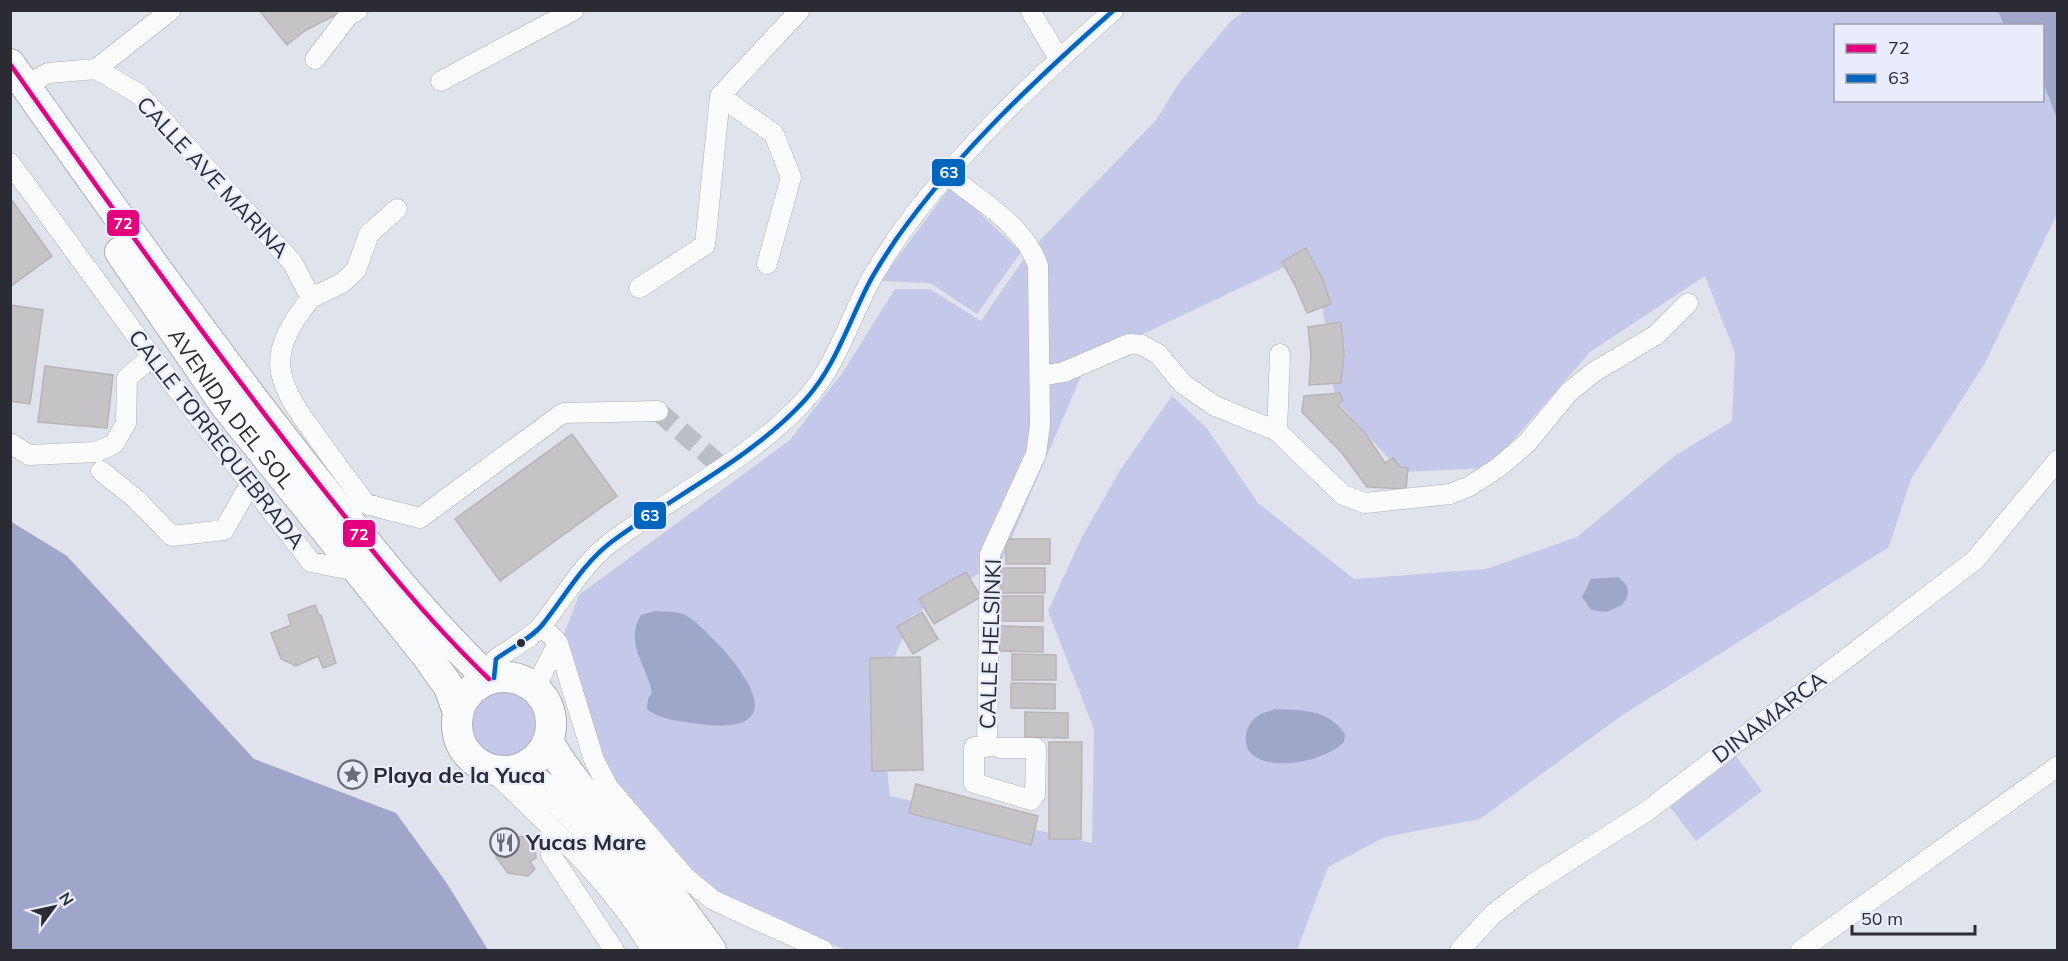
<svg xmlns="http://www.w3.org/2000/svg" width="2068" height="961" font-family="Mulish,sans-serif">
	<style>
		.green { fill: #c4c9e9; fill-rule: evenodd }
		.water { fill: #a0a5ca }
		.building { fill: #c6c3c6; stroke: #b6b4b7; stroke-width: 1.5 }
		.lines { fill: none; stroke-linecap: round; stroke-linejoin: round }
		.street-tunnel { stroke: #bcbec7; stroke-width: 20; stroke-dasharray: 20 10; stroke-linecap: butt }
		.street-casing { stroke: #afb0b8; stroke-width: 21 }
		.primary-casing { stroke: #afb0b8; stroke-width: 32 }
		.street { stroke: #fafbfc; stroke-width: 20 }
		.primary { stroke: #fafbfc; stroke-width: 30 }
		.bus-1-casing { stroke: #e9ecfe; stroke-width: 9 }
		.bus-2-casing { stroke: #e9ecfe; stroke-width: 9 }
		.bus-1 { stroke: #e5007d; stroke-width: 4.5 }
		.bus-2 { stroke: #0065bd; stroke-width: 4.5 }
		.bus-dot { fill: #2b2c33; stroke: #e9ecfe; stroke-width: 2 }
		.labels { text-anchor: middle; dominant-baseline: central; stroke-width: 4.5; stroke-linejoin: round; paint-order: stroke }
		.street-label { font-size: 22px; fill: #2b2c33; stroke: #e9ecfe }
		.poi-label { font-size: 22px; font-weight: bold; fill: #2b2c33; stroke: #e9ecfe; text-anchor: start }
		.line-badge { stroke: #e9ecfe; stroke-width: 2 }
		.badge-label { font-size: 16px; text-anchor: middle; font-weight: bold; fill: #fff }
	</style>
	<rect width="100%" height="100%" fill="#e0e2ec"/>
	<path class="green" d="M1244 11H2057V214L1985 363 1911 479 1889 547 1621 716 1480 819 1385 837 1328 867 1297 950H845L711 892 602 765 562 639 579 595 790 440 843 372 895 289H930L981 321 1027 254 1156 120 1179 83 1231 21ZM1836 26H2042V100H1836ZM1306 257 1318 273 1335 399 1401 472 1489 468 1590 352 1705 276 1735 353 1732 421 1676 455 1577 537 1486 569 1354 579 1258 503 1206 427 1172 396 1120 470 1081 539 1048 611 1094 729 1092 843 890 796 879 695 911 617 1003 558 1088 360Z
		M951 186 1021 252 977 314 930 283 880 281Z
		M468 724a37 37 0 1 1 74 0a37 37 0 1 1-74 0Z
		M1736 756 1762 791 1696 841 1670 807Z"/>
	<path class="water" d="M1998 11H2057V119L2043 82 2042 26 2004 25Z
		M10 521 67 556 254 759 396 813 446 882 488 950H11Z
		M1618 577C1630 585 1631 594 1622 605L1606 612 1591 610 1582 597 1591 579Z
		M655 611C664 612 674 611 683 614 696 620 708 634 718 644 755 683 785 735 700 724 684 722 660 720 647 709L648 699 652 693C647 665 624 644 641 615Z
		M1275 709C1303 711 1327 708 1345 734L1344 742C1326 760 1281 770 1257 758 1242 750 1243 730 1254 719 1259 713 1268 712 1275 709Z"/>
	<path class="building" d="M259 10H345L306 30 287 45Z
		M10 198 52 256 11 286 10 285Z
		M1306 248 1322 278 1331 304 1307 313 1296 287 1282 262Z
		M10 305 43 310 30 404 10 401Z
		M1341 322 1344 354 1341 383 1309 385 1311 355 1308 327Z
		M45 366 113 375 107 428 38 422Z
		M1340 393 1343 400 1338 405 1366 434 1385 463 1393 458 1400 467 1408 468 1406 489 1367 487 1342 453 1302 412 1304 396Z
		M572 434 617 496 500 581 455 519Z
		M1006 539H1050V564H1006Z
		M1001 568H1045V593H1001Z
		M966 572 981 597 934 624 919 599Z
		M1000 596H1043V621H999Z
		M315 605 319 615H321L336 663 323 668 318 656 296 666 281 659 271 633 291 625 288 615Z
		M922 612 938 639 913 654 897 627Z
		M999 626 1043 627V652L999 651Z
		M1012 654 1056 655V680H1012Z
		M920 657 923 770 872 771 870 658Z
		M1011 683 1055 684V709L1011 708Z
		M1025 712 1068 713V738L1025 737Z
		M1049 742H1082L1081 839H1049Z
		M916 784 1038 816 1031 845 909 813Z
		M503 834 513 840 517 837 527 836 535 848 536 858 530 862 535 869 528 876 508 873 496 857V839Z"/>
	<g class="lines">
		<path class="street-tunnel" d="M658 411 723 468"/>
		<defs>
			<path id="street" d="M1030 10 1059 59
				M315 59 348 16 358 10
				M96 69 171 10
				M441 81 574 10
				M30 83 48 73 96 69 139 94 292 262 311 298C266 354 273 378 314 433 331 457 348 480 366 504L420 518 563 413 658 411
				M720 96 774 134 791 177 767 264
				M10 163 152 357 311 562 357 571
				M948 175C980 201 1025 226 1038 266L1040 425 1036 454 990 554 987 747H974V783L1031 800 1035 795 1036 748H999
				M639 288 705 245 720 96 800 10
				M311 298 342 283 356 270 369 234 397 209
				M1040 376 1064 372 1129 344 1142 345 1158 354 1183 384 1215 406 1277 431 1343 495 1365 503 1450 494 1470 486 1499 467 1527 443 1569 392 1594 372 1656 335 1688 303
				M1277 431 1280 354
				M10 443 29 455 96 452 114 444 126 423 127 378 152 357
				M101 471 136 499 172 536 224 530 245 493 253 486
				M542 626 558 643 594 760 608 787 685 877 713 900 823 950
				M494 678 496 659C511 648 532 638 543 624 565 596 582 565 610 543 674 495 750 460 805 400 835 367 848 324 868 285 876 269 887 253 897 238 957 153 1036 79 1114 10
				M535 688 558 643
				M492 770C546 823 614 884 651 950
				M551 828V855L614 950
				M1460 950 1493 914 1534 883 1647 811 1975 560 2058 460
				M1801 950 2058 766"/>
			<g id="primary">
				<path d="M10 64C107 201 204 338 308 470 365 542 422 615 489 679"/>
				<path id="s1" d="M120 252 225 405 427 656 449 687 458 712"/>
				<circle cx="504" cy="724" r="47"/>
				<path d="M548 741C572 784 607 818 639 856 665 886 688 918 711 950"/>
				<path d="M516 770C573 798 645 897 679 950"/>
			</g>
		</defs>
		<use href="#street" class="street-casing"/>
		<use href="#primary" class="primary-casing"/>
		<use href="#street" class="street"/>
		<use href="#primary" class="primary"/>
		<defs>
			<path id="bus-1" d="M10 64C107 201 204 338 308 470 365 542 422 615 489 679"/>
			<path id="bus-2" d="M494 678 496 659C511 648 532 638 543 624 565 596 582 565 610 543 674 495 750 460 805 400 835 367 848 324 868 285 876 269 887 253 897 238 957 153 1036 79 1114 10"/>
		</defs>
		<use href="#bus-1" class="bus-1-casing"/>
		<use href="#bus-2" class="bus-2-casing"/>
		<use href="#bus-1" class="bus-1"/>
		<use href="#bus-2" class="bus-2"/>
	</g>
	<defs>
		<symbol id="sight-ring" viewBox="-11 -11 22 22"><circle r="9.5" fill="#e9ecfe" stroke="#6a6c74" stroke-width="1.5"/><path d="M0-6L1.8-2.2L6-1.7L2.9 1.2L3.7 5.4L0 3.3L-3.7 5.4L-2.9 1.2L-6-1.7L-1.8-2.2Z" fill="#6a6c74"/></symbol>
		<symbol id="restaurant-ring" viewBox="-11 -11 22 22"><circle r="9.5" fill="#e9ecfe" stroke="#6a6c74" stroke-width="1.5"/><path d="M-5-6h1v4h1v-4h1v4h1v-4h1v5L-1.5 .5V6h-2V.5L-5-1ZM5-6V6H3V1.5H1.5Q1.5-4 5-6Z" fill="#6a6c74"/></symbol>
	</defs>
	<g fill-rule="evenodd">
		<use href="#sight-ring" x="336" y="758" width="33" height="33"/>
		<use href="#restaurant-ring" x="488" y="826" width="33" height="33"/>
	</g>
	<circle class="bus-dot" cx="521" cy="643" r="5"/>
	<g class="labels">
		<g class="street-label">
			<text transform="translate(213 177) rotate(47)">CALLE AVE MARINA</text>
			<text stroke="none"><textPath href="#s1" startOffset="192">AVENIDA DEL SOL</textPath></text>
			<text transform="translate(217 439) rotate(52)">CALLE TORREQUEBRADA</text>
			<text transform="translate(990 644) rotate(-88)">CALLE HELSINKI</text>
			<text transform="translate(1769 717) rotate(-37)">DINAMARCA</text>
		</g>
		<g class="poi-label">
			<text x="373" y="775">Playa de la Yuca</text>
			<text x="526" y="842">Yucas Mare</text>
		</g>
	</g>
	<g class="line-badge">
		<rect x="931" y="158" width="35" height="29" rx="6" fill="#0065bd"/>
		<rect x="106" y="209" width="34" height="28" rx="6" fill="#e5007d"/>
		<rect x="633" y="501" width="34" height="29" rx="6" fill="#0065bd"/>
		<rect x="342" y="519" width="34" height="29" rx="6" fill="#e5007d"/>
	</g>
	<g class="badge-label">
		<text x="949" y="178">63</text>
		<text x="123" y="229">72</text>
		<text x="650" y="521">63</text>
		<text x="359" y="540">72</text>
	</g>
	<rect width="2068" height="961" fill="none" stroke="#2b2c33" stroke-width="24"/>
	<rect x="1834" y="24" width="210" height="78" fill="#e9ecfe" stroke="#9d9fad" stroke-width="1.5"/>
	<rect x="1846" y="44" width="30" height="9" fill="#e5007d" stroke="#9d9fad" stroke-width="1.5"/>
	<text x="1888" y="54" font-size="18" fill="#2b2c33">72</text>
	<rect x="1846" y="74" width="30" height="9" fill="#0065bd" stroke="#9d9fad" stroke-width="1.5"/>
	<text x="1888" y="84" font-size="18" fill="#2b2c33">63</text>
	<g transform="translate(54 907) rotate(57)" stroke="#e9ecfe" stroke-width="4.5" paint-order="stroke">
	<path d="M0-4.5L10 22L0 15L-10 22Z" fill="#2b2c33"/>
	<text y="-9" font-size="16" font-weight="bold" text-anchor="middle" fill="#2b2c33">N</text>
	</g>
	<path d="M1852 925v9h123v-9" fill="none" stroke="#2b2c33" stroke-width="3"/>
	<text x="1861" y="925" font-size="18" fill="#2b2c33" stroke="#e9ecfe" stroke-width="4.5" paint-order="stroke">50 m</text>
</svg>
